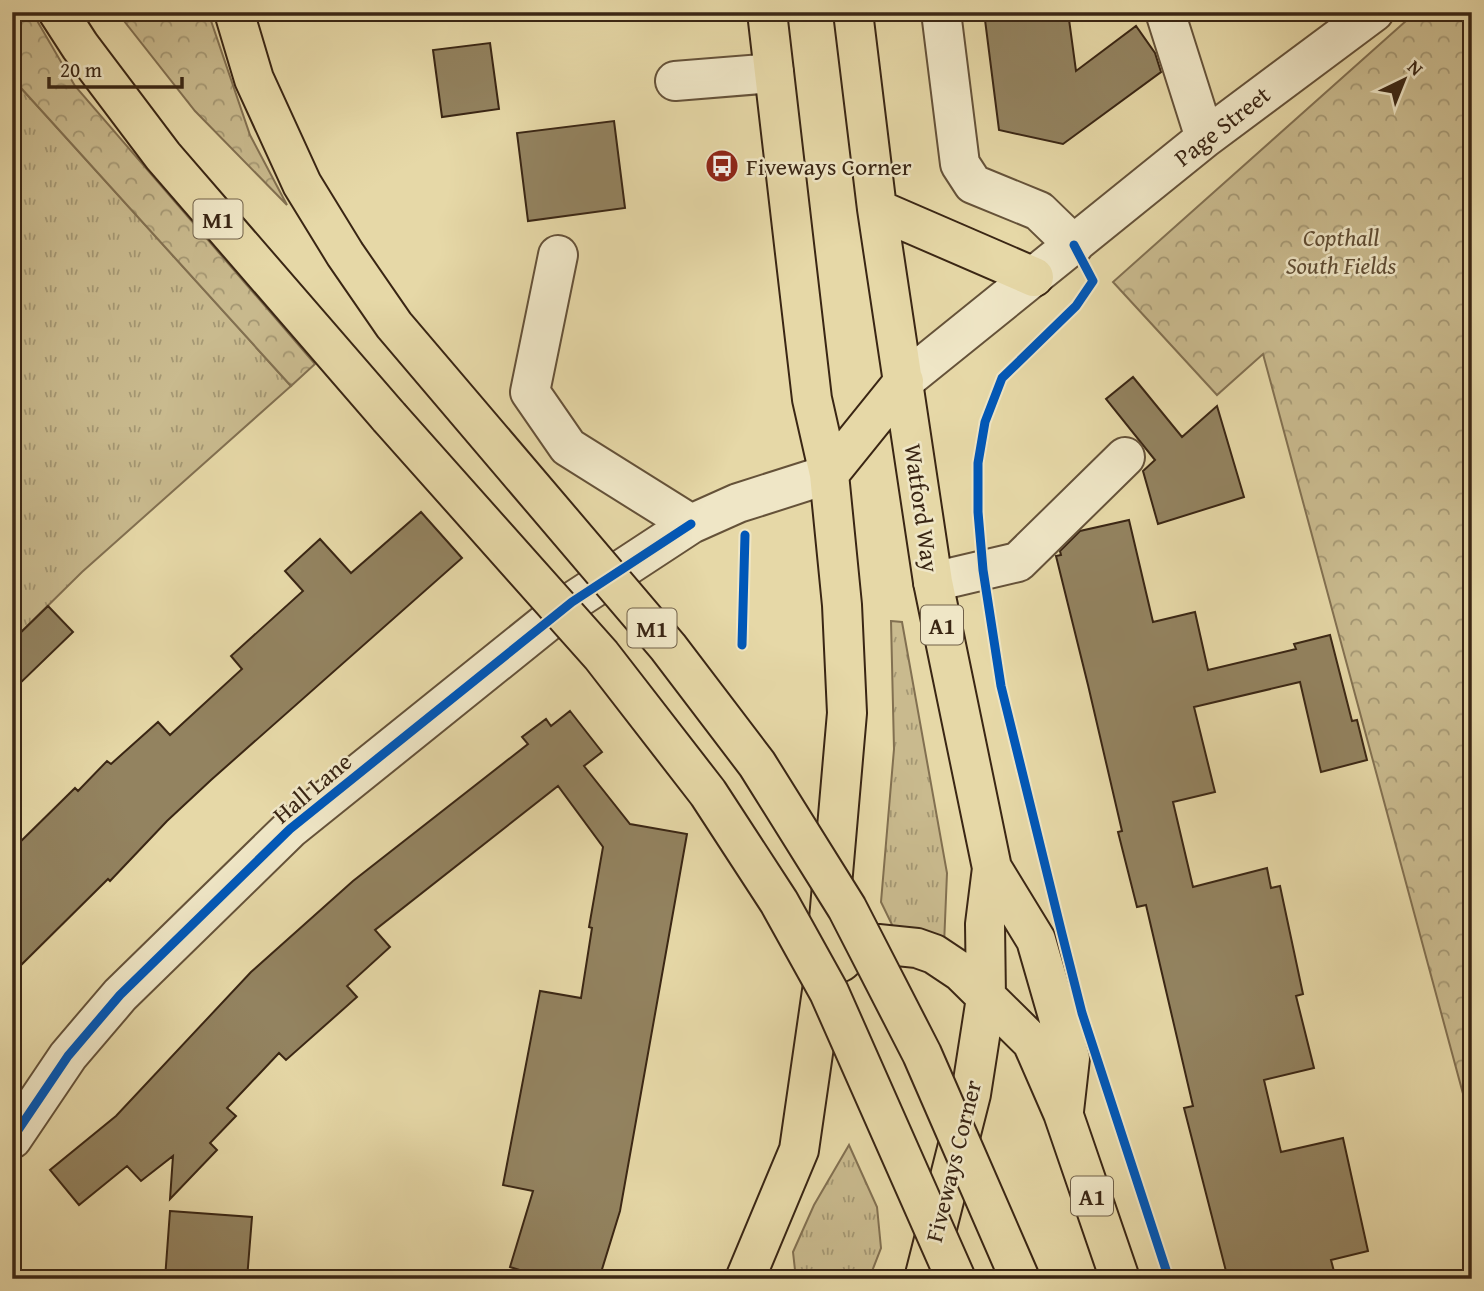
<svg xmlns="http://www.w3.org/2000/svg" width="1484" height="1291" font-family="'Gentium Book Plus',serif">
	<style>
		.grass { fill: url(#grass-tufts); stroke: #827051; stroke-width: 2 }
		.forest { fill: url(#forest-crowns); stroke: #827051; stroke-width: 2 }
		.building { fill: #938360; stroke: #3a2614; stroke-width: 2 }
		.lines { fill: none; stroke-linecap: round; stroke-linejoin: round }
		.minor-casing { stroke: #655239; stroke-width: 42 }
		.highway-casing { stroke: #3a2614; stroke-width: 42 }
		.minor { stroke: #efe6c6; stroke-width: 38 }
		.highway { stroke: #e6d8a7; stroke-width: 38 }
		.highway-bridge-casing { stroke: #3a2614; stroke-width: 42; stroke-linecap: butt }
		.highway-bridge { stroke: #e6d8a7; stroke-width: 38 }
		.cycleway-casing { stroke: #efe6c6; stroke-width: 13 }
		.cycleway { stroke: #0057b8; stroke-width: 9 }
		.labels { text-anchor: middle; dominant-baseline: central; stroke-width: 5; stroke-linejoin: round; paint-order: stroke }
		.shield { fill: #efe6c6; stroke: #706049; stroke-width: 2 }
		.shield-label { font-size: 23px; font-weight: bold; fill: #3a2614 }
		.street-label { font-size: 24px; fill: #3a2614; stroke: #efe6c6 }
		.poi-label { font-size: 24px; fill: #3a2614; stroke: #efe6c6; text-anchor: start }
		.park-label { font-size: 24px; font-style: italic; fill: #5e4b32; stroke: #efe6c6 }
	</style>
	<defs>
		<pattern id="grass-tufts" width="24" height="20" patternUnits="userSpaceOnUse" patternTransform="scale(1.75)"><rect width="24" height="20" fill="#c9ba8e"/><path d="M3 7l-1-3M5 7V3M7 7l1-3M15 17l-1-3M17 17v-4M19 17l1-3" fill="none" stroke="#a49773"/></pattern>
		<pattern id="forest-crowns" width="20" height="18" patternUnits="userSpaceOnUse" patternTransform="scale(1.75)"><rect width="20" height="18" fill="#c9ba8e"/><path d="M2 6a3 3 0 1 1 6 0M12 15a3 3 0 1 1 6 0" fill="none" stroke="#a49773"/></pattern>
	</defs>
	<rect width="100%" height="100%" fill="#e6d8a7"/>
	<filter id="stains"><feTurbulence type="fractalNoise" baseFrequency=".00286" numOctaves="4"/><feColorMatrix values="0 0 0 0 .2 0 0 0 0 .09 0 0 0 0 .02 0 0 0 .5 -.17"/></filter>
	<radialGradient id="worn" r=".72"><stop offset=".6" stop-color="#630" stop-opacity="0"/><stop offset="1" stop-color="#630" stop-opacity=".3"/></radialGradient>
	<path class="grass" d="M12 78 291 386 82 572 12 641Z
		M891 621 902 622 947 873 944 945 896 933 881 902 894 749Z
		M849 1145 877 1207 881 1248 869 1279H796L793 1252 814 1205Z"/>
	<path class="forest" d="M12 12H32L75 86 315 364 291 386 12 78Z
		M117 12H208L250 135 287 205 195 111Z
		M1416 12H1472V1127L1263 354 1217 395 1113 282Z"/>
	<path class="building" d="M984 12H1068L1076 71 1136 26 1155 53 1161 72 1063 144 999 130Z
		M490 43 499 109 442 117 433 50Z
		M614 121 625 208 528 221 517 133Z
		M1133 377 1182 437 1217 406 1244 497 1158 524 1143 471 1155 460 1106 399Z
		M421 512 462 558 211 780 167 821 110 881 108 879 12 974V850L75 788 78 791 107 761 111 764 158 722 170 735 242 669 231 656 303 591 285 571 320 539 351 573Z
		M1129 520 1153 622 1195 612 1208 670 1296 649 1294 644 1330 635 1352 721 1357 720 1367 760 1321 772 1300 682 1194 707 1215 792 1173 802 1193 887 1267 868 1271 888 1280 886 1303 994 1296 996 1314 1068 1264 1080 1281 1152 1343 1138 1368 1251 1331 1260 1336 1279H1228L1184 1108 1193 1106 1146 905 1137 907 1118 832 1122 831 1088 685 1056 556 1061 555 1060 551 1080 531Z
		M48 606 73 632 12 691V641Z
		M570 711 602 752 584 766 630 824 687 834 620 1211 599 1279H549L510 1267 533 1191 503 1185 540 991 581 998 592 928 589 927 603 847 558 786 375 930 390 947 347 986 357 997 286 1060 279 1053 227 1108 236 1116 210 1143 217 1150 170 1199 173 1156 141 1181 127 1166 79 1205 50 1170 116 1116 251 972 353 881 528 744 522 737 546 719 551 726Z
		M170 1211 252 1217 247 1279H165Z"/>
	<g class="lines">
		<defs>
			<path id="minor" d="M941 12 960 164 973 184 1039 211 1074 245
				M1165 12 1205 138
				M675 81 774 73
				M558 255 530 392 568 447 691 524
				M904 381 1205 138 1374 12
				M933 582 1018 562 1125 457
				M12 1139 68 1056 120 995 290 829 572 602 691 524 738 503 829 474"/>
			<path id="highway" d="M58 12 80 46 163 156 389 417
				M853 12 877 209 933 582 992 868 985 924 986 998 971 1094 924 1279
				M877 209 1034 277
				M829 474 904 381
				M992 868 1036 940 1070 1058 1064 1111
				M841 962 851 953 878 944 917 948 934 954 961 972 1032 1042 1063 1113 1120 1279
				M745 1279 799 1150 824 977 847 713 842 605 829 474 812 399 767 12"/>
		</defs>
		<use href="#minor" class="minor-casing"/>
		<use href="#highway" class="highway-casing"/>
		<use href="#minor" class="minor"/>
		<use href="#highway" class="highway"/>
		<defs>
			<path id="highway-bridge" d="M234 12 254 79 302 184 345 254 394 325 668 647 757 764 847 908 922 1054 1020 1279
				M389 417 601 655 708 793 779 902 829 992 956 1279"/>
		</defs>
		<use href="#highway-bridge" class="highway-bridge-casing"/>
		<use href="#highway-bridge" class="highway-bridge"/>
		<defs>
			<path id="cycleway" d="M1074 245 1093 281 1076 306 1002 378 985 422 978 463V512L983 570 1001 686 1062 934 1082 1013 1169 1279
				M742 645 745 535
				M12 1139 68 1056 120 995 290 829 572 602 691 524"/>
		</defs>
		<use href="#cycleway" class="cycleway-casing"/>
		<use href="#cycleway" class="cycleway"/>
	</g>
	<defs>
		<symbol id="bus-disc" viewBox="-11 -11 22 22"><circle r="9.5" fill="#8f2418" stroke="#efe6c6"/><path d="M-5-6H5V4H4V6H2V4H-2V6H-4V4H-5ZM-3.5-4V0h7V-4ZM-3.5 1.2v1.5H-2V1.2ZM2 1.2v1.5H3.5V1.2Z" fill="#fff"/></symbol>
	</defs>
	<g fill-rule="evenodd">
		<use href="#bus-disc" x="703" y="147" width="38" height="38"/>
	</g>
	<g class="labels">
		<g class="shield">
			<rect x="193.5" y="199.5" width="49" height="39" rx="5"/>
			<rect x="921" y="605.5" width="42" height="39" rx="5"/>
			<rect x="627.5" y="608.5" width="49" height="39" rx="5"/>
			<rect x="1071" y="1176.5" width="42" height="39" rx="5"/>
		</g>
		<g class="shield-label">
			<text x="218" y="219">M1</text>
			<text x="942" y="625">A1</text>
			<text x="652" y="628">M1</text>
			<text x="1092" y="1196">A1</text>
		</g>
		<g class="street-label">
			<text transform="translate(1222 126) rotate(-38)">Page Street</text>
			<text transform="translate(922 508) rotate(82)">Watford Way</text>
			<text transform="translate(312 788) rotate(-40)">Hall Lane</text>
			<text transform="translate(953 1161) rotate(-76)">Fiveways Corner</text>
		</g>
		<g class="poi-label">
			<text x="746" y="166">Fiveways Corner</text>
		</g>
		<g class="park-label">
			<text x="1341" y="237">Copthall<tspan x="1341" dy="28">South Fields</tspan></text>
		</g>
	</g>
	<rect width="1484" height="1291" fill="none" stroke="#e6d8a7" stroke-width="42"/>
	<rect x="14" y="14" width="1456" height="1263" fill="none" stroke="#3a2614" stroke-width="3.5"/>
	<rect x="21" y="21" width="1442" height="1249" fill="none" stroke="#3a2614" stroke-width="2"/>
	<g transform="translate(1404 80) rotate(43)" stroke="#efe6c6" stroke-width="5" paint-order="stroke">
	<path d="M0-5L12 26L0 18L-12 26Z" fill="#3a2614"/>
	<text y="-10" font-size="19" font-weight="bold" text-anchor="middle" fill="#3a2614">N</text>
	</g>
	<path d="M49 77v10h133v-10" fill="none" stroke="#3a2614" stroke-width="3.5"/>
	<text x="60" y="77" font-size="21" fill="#3a2614" stroke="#efe6c6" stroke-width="5" paint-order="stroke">20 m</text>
	<rect width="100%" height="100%" filter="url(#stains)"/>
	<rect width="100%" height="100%" fill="url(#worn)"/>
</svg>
